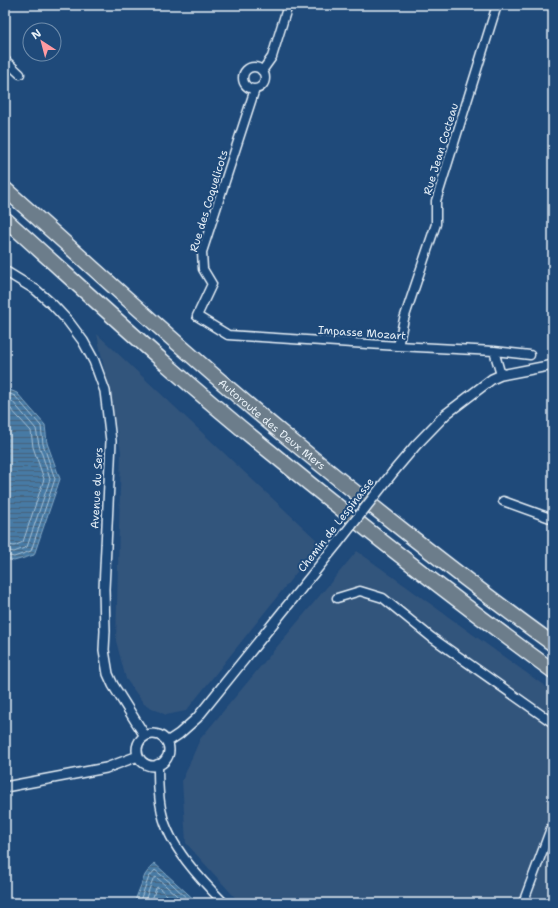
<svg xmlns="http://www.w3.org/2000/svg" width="558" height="908" font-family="'Shantell Sans',sans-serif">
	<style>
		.built { fill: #32547c }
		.water { fill: url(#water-rules); stroke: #87aac6 }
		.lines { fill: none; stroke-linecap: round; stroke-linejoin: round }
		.shore { stroke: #a7c1d6; stroke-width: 1 }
		.minor-casing { stroke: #e8f1f8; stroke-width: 11 }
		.tertiary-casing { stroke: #e8f1f8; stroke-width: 12 }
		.motorway-casing { stroke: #e8f1f8; stroke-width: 17 }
		.minor { stroke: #1f4a7a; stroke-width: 8 }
		.tertiary { stroke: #1f4a7a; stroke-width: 9 }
		.motorway { stroke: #6c7d8b; stroke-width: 14 }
		.tertiary-bridge-casing { stroke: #e8f1f8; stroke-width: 12; stroke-linecap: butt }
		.tertiary-bridge { stroke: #1f4a7a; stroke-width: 9 }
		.labels { text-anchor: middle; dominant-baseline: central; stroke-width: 4; stroke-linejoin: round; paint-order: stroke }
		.street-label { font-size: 11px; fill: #e8f1f8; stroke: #1f4a7a }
	</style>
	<defs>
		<pattern id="water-rules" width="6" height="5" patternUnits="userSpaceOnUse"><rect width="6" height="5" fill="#467aa4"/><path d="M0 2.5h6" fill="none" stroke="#46647c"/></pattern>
	</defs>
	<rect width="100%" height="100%" fill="#1f4a7a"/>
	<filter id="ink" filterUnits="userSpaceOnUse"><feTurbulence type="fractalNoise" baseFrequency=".025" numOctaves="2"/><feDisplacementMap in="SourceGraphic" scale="8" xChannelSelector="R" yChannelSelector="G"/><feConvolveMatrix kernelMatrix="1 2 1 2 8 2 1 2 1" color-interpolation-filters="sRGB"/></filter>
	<g filter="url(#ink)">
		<path class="built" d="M97 334 320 543 186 711 166 715 144 704 126 679 116 641 121 451Z
			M357 551 553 692V903H240L186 843 182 781 200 739Z"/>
		<path class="water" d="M5 388 17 393 45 425 47 443 60 479 34 555 14 561 5 559Z
			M154 863 198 903H134L145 875Z"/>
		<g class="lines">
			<path class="shore" d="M5 392 15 396 41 426 43 444 55 479 31 551 14 557 5 555
				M5 398 12 401 36 429 39 445 50 479 27 547 14 552 5 550
				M5 404 8 406 31 431 33 447 44 479 23 542 14 546 5 544
				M139 903 149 877 155 870 171 883 192 903
				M144 903 153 879 156 877 185 903
				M151 903 156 888 158 887 176 903"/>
			<defs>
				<path id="minor" d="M5 6V5
					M5 60 20 74
					M243 78a11 11 0 1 1 22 0a11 11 0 1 1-22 0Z
					M262 71 272 57 288 5
					M255 89 202 252 203 269 212 284 197 316 228 335 398 346 494 351 530 355
					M398 346 404 319 436 224V201L497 5
					M494 351 501 375
					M503 501 553 519
					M337 598 360 591 383 598 431 637 553 723
					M158 764C158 781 158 797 162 813 169 846 200 879 224 903
					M523 903 553 823"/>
				<path id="tertiary" d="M5 271 36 290 53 305 68 321 83 341 94 361 105 391 111 441 104 589 105 631 104 650 108 674 113 685 145 736
					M394 471 416 445 446 414 492 379 501 375 553 365
					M137 750a16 16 0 1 1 32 0a16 16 0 1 1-32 0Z
					M167 742 179 734 197 718 337 544
					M5 787 106 768 138 756"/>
				<g id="motorway">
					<path id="s1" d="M5 189C96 270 187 355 282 433 370 505 460 577 553 644"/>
					<path d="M5 219C92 297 177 377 268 450 361 526 456 600 553 671"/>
				</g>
			</defs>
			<use href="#minor" class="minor-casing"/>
			<use href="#tertiary" class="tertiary-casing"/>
			<use href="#motorway" class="motorway-casing"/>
			<use href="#minor" class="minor"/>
			<use href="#tertiary" class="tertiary"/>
			<use href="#motorway" class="motorway"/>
			<defs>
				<path id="tertiary-bridge" d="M337 544 394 471"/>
			</defs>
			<use href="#tertiary-bridge" class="tertiary-bridge-casing"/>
			<use href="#tertiary-bridge" class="tertiary-bridge"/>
		</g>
	</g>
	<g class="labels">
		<g class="street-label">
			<text transform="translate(441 149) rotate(-73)">Rue Jean Cocteau</text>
			<text transform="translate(209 201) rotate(-73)">Rue des Coquelicots</text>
			<text transform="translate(362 333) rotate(4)">Impasse Mozart</text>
			<text stroke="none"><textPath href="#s1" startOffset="356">Autoroute des Deux Mers</textPath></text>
			<text transform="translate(97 488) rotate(-87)">Avenue du Sers</text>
			<text transform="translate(336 525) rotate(-52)">Chemin de Lespinasse</text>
		</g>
	</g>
	<rect width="558" height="908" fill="none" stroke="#1f4a7a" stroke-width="20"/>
	<rect x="10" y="10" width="538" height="888" fill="none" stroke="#e8f1f8" stroke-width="1.5" filter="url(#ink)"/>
	<g transform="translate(42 42) rotate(324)"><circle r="19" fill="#1f4a7a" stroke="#6f8dac"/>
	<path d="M0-3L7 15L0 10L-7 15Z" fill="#ff9aa2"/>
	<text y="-6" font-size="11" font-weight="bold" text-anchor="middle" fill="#e8f1f8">N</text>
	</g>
</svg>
